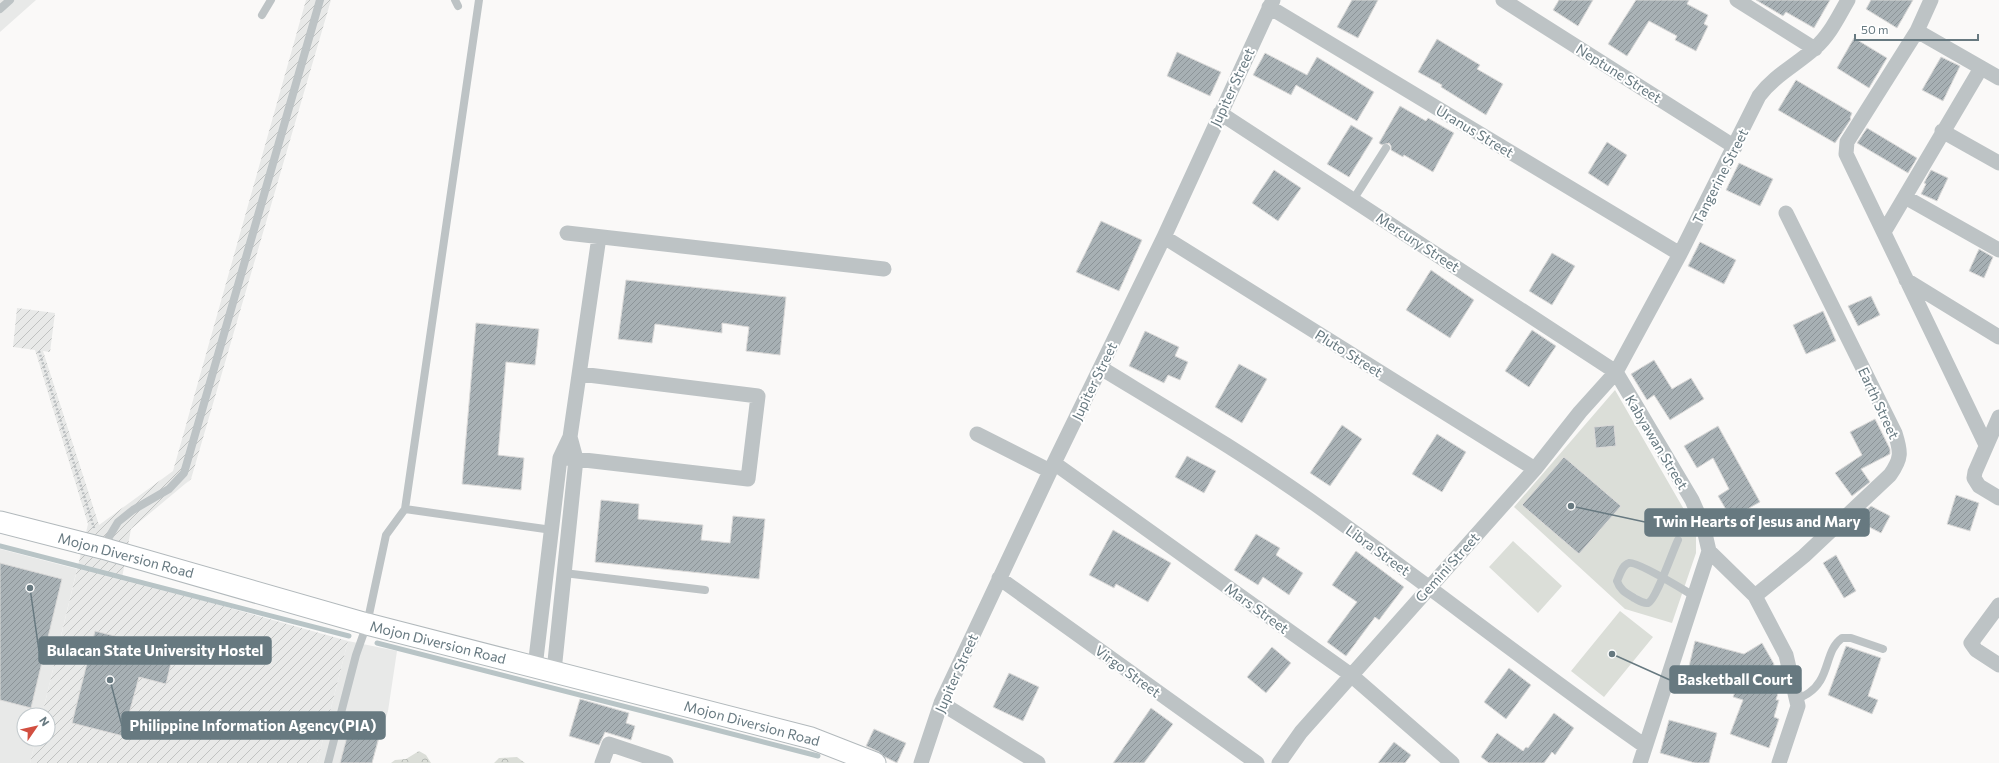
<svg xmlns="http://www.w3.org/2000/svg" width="1999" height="763" font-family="Commissioner,sans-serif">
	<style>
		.built { fill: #e8e9e8 }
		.industrial { fill: url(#industrial-furrows) }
		.forest { fill: url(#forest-crowns) }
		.green { fill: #dbded8 }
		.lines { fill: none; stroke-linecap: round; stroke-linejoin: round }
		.stream { stroke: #b8c4c6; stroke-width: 5 }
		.building { fill: url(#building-hatch); stroke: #dcdbda }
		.secondary-casing { stroke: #b2b9bc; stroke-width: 23 }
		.path { stroke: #babec0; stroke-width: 2.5; stroke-dasharray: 2 2; stroke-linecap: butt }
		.lane { stroke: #bdc3c5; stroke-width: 8 }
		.street { stroke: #bdc3c5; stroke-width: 15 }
		.secondary { stroke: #fff; stroke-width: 21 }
		.labels { text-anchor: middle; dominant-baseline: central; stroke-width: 4; stroke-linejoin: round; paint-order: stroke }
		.street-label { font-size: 14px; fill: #677980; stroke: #fff }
		.leader { fill: none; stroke: #677980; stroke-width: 1.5 }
		.callout-dot { fill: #677980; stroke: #fff; stroke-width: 1.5 }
		.callout { fill: #677980; stroke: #677980; stroke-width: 1.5 }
		.callout-label { font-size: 15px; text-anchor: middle; font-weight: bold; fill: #fff }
	</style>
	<defs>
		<pattern id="industrial-furrows" width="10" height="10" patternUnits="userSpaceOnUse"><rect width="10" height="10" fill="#e8e9e8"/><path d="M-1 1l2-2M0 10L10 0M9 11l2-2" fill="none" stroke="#c0c2c1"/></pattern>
		<pattern id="forest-crowns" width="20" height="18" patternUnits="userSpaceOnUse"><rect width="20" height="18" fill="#dbded8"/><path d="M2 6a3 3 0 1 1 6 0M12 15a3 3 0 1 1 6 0" fill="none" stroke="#b5b9b4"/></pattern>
		<pattern id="building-hatch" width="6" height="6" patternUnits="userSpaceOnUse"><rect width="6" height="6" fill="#a7b0b4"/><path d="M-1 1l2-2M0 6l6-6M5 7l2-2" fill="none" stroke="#8c9498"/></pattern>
	</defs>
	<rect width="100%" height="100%" fill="#faf9f8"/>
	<path class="built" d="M0 0H36L0 32Z
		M0 549 77 569 42 715H24V739H36L30 763H0Z
		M348 641 397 651 388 711 372 763H317Z"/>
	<path class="industrial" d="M306 0H331L191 479 131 529 122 578 348 641 317 763H30L36 739H48V715H42L88 524 35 350 13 347 17 308 55 313 50 352 43 351 99 525 173 471Z"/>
	<path class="forest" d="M419 751 426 755 431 763H391L395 760 406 759Z
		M517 757 525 763H494L499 758Z"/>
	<path class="green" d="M1615 390 1686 513 1696 535V553L1672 623 1625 609 1514 507Z
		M1513 541 1562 586 1538 613 1489 567Z
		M1620 611 1653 637 1604 697 1571 671Z"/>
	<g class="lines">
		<path class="stream" d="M0 546 349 636
			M377 643 818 756"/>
	</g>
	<path class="building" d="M1352 0H1378L1358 38 1337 27Z
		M1559 0H1593L1578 26 1553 10Z
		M1636 0H1689L1687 4 1708 15 1704 24 1708 26 1696 51 1675 40 1677 36 1649 21 1627 56 1608 44Z
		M1756 0H1830L1814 28 1786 12 1783 16Z
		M1871 0H1913L1897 28 1866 9Z
		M1854 38 1887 58 1869 88 1837 68Z
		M1437 39 1480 65 1477 69 1503 84 1486 115 1441 87 1442 85 1418 72Z
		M1177 52 1221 72 1210 96 1167 76Z
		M1265 53 1307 75 1317 57 1374 92 1357 121 1296 85 1291 95 1253 75Z
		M1941 57 1960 66 1943 101 1922 90Z
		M1796 80 1852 113 1850 118 1851 119 1835 143 1778 110Z
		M1400 106 1426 121 1428 118 1454 133 1433 172 1404 155 1403 157 1391 150V146L1389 143 1382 145 1379 143Z
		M1351 125 1373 138 1349 177 1327 164Z
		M1867 128 1917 158 1908 173 1857 143Z
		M1607 142 1627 155 1608 186 1588 173Z
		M1739 163 1773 179 1760 206 1726 190Z
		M1274 170 1301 188 1278 221 1252 203Z
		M1931 170 1948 178 1937 201 1921 194 1926 184 1924 183Z
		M1101 221 1142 240 1119 291 1076 272Z
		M1700 242 1736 260 1724 284 1688 266Z
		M1979 249 1993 257 1984 278 1969 271Z
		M1552 253 1575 266 1552 305 1529 291Z
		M1431 270 1474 300 1450 338 1406 310Z
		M626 280 786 297 780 355 746 351 749 327 722 323V333L655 324 652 343 618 339Z
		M1871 296 1880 315 1858 326 1848 306Z
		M1823 311 1836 341 1806 354 1793 325Z
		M476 323 539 329 535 365 506 362 498 455 524 458 521 490 462 484Z
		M1532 330 1556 346 1529 387 1505 371Z
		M1145 331 1179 347 1175 356 1188 362 1180 380 1168 375 1164 383 1129 366Z
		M1654 360 1672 389 1691 378 1704 399 1670 420 1654 395 1647 400 1631 374Z
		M1239 364 1267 379 1242 423 1215 407Z
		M1875 419 1890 449V454L1861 469 1870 482 1852 496 1835 473 1862 455 1850 432Z
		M1342 425 1362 439 1330 486 1310 473Z
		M1614 425 1616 446 1596 448 1594 427Z
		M1718 426 1760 502 1731 518 1718 496 1729 489 1713 458 1697 468 1684 446Z
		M1437 434 1466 452 1442 492 1412 474Z
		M1187 456 1216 471 1204 493 1175 477Z
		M1564 457 1621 506 1579 554 1522 505Z
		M1956 495 1979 503 1970 531 1947 524Z
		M601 500 639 504 638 519 703 525 701 540 730 543 733 516 765 519 759 579 595 562Z
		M1871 506 1890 516 1881 533 1859 522 1865 511Z
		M1113 530 1171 563 1148 602 1116 584 1114 588 1089 575Z
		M1256 534 1280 548 1276 555 1303 573 1289 595 1263 577 1258 585 1234 570Z
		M1356 551 1404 587 1379 620 1375 617 1346 656 1327 642 1357 602 1332 585Z
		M1836 555 1856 591 1844 598 1823 563Z
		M0 563 62 579 31 708 0 700Z
		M95 631 174 651 166 684 139 677 123 736 72 723Z
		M1695 641 1744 654 1762 643 1774 664 1771 675 1782 679 1776 700H1779L1774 717 1779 719 1769 748 1730 734 1743 700 1733 697 1735 692 1686 679Z
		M1846 646 1881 658 1868 696 1878 700 1872 714 1828 695Z
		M1272 647 1291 663 1266 693 1247 677Z
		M1509 668 1531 685 1506 719 1484 702Z
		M1009 673 1039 687 1023 721 993 707Z
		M580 699 629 713 626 723 635 726 631 740 605 732 599 745 569 736Z
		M1151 708 1173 724 1144 763H1113Z
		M1554 713 1574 728 1555 755 1552 752 1544 763H1489L1481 757 1497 733 1523 751 1526 747 1528 748Z
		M353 714 383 722 372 763H340Z
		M1669 720 1717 733 1709 763H1695L1660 753Z
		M874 729 906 743 897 763 885 757 879 752 866 746Z
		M1394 742 1411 755 1405 763H1378Z"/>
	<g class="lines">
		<defs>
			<path id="secondary" d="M0 522 102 548 367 624 811 738 875 763"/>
		</defs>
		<use href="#secondary" class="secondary-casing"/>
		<path class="path" d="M39 351 94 528"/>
		<path class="lane" d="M455 0 458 6
			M0 9 10 0
			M262 15 271 0
			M1353 200 1386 148
			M405 509 552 530
			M1678 540C1673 550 1656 600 1648 603 1643 604 1638 600 1634 598 1626 593 1620 590 1617 581 1620 575 1622 565 1629 563 1637 561 1684 590 1694 596
			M103 547 118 522 133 510 169 489 184 473 320 0
			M564 573 705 590
			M1796 700C1806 695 1814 691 1820 681 1829 667 1828 648 1842 638H1851L1883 649
			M328 763 356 655 367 624 386 535 405 509 479 0"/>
		<path class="street" d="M1503 0 1735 147
			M1737 0 1815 49
			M1931 0 1917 31 1847 142 1846 154 1986 445
			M1269 7 1680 254
			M1917 31 1999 78
			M1220 113 1616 372 1692 500 1703 525 1709 551 1640 763
			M1942 131 1999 163
			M1905 197 1999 250
			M1884 232 1981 68
			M567 233 884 269
			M1164 237 1535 469
			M1906 280 1999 337
			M1101 368C1173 412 1246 455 1315 504 1426 583 1533 668 1645 746
			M1999 417 1975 472 1974 478 1979 486 1999 498
			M977 434 1050 471
			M570 437 599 237
			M567 458 748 479 758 396 580 374
			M1054 463 1351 675 1452 763
			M1709 551 1755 596 1786 655 1798 706 1779 763
			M999 578 1257 763
			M1755 596 1804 556 1890 475C1902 458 1901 452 1895 433L1786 213
			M1999 605 1971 643 1976 650 1999 665
			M535 667 560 458 570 437 576 459 554 671
			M941 703 1038 763
			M602 763 609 744 666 763
			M921 763 941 703 1054 463 1164 237 1273 0
			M1279 763 1301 732 1535 469 1580 412 1616 372 1680 254 1759 96C1775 75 1796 65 1815 48 1830 35 1838 17 1848 0"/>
		<use href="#secondary" class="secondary"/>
	</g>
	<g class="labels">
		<g class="street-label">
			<text transform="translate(1619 73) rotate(32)">Neptune Street</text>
			<text transform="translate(1232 87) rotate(-65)">Jupiter Street</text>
			<text transform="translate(1475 131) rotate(31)">Uranus Street</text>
			<text transform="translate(1720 176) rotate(-63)">Tangerine Street</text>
			<text transform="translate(1418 242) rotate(33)">Mercury Street</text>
			<text transform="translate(1349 353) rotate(32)">Pluto Street</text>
			<text transform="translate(1094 381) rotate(-64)">Jupiter Street</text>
			<text transform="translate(1879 403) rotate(65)">Earth Street</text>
			<text transform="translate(1657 442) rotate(59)">Kabyawan Street</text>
			<text transform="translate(1378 550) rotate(36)">Libra Street</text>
			<text transform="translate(126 555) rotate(15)">Mojon Diversion Road</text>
			<text transform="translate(1447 567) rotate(-48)">Gemini Street</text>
			<text transform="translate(1257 608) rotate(36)">Mars Street</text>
			<text transform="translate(438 642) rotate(14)">Mojon Diversion Road</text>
			<text transform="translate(1128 671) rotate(36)">Virgo Street</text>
			<text transform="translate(956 673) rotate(-66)">Jupiter Street</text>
			<text transform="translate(752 723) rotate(15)">Mojon Diversion Road</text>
		</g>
	</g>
	<path class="leader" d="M1571 506L1645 522M30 588L39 651M1612 654L1670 680M110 680L122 726"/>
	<g class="callout-dot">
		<circle cx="1571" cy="506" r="4"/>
		<circle cx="30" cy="588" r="4"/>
		<circle cx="1612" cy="654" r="4"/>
		<circle cx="110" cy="680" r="4"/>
	</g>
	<g class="callout">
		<rect x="1645" y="509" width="224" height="27" rx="4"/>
		<rect x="39" y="637" width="232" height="27" rx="4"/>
		<rect x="1670" y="666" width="131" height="27" rx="4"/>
		<rect x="122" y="712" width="263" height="27" rx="4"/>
	</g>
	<g class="callout-label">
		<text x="1757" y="527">Twin Hearts of Jesus and Mary</text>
		<text x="155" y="656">Bulacan State University Hostel</text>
		<text x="1735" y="685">Basketball Court</text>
		<text x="253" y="731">Philippine Information Agency(PIA)</text>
	</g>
	<g transform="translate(36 727) rotate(56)"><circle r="19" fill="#ffffff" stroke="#c2c9cc"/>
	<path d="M0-3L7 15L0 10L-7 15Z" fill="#d24f40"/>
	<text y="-6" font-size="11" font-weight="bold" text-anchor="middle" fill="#677980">N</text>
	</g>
	<path d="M1855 34v6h123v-6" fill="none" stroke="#677980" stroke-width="2"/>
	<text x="1861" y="34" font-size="12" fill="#677980" stroke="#ffffff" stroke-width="3" paint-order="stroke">50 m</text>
</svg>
